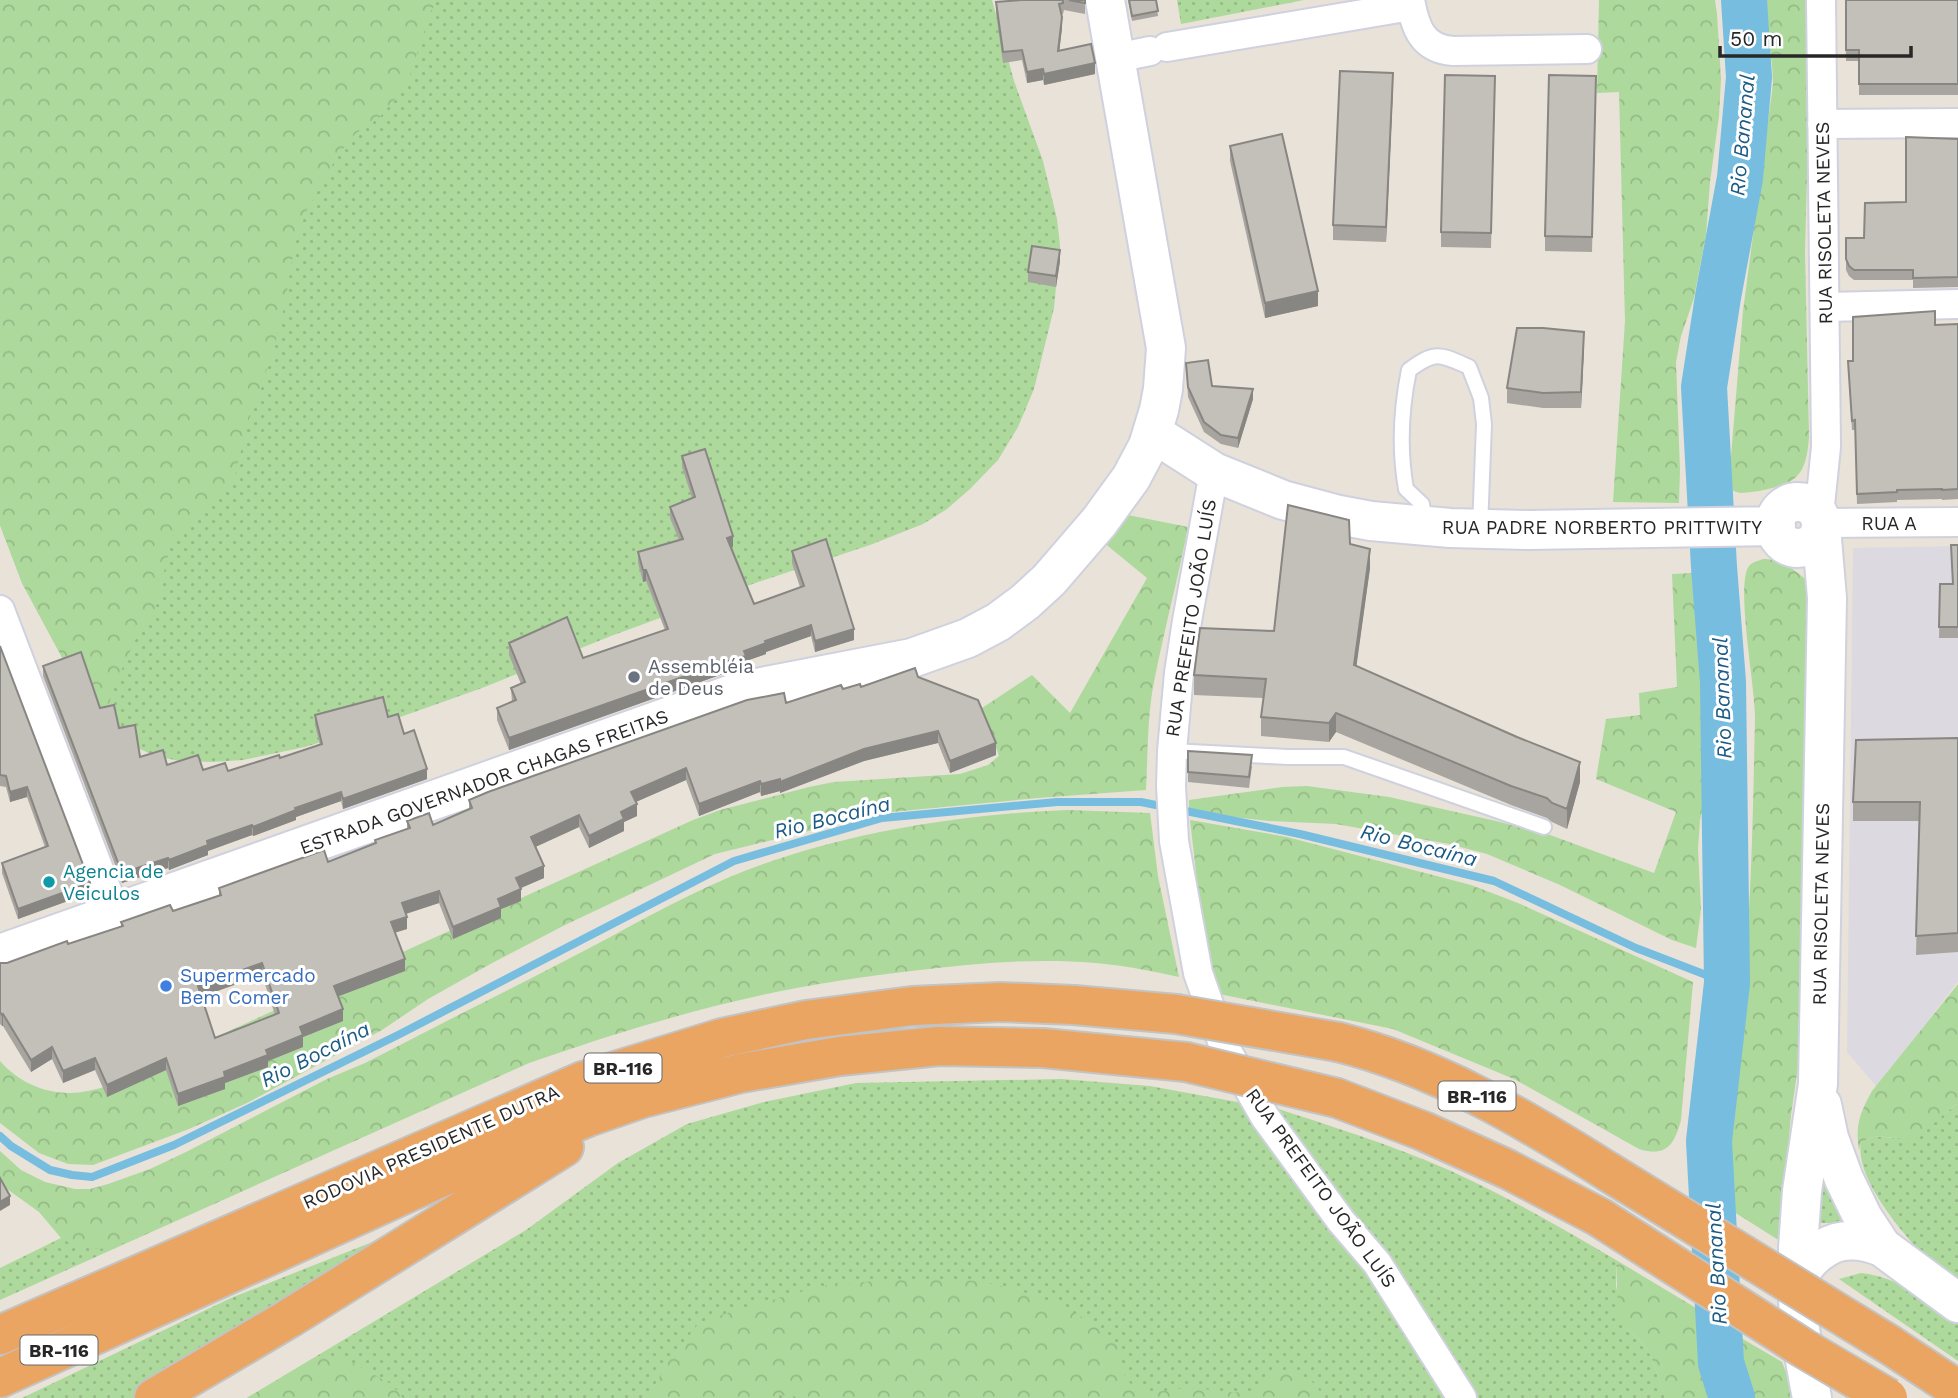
<svg xmlns="http://www.w3.org/2000/svg" width="1958" height="1398" font-family="'Work Sans',sans-serif">
	<style>
		.industrial { fill: #dcdae0 }
		.grass { fill: url(#grass-dots) }
		.forest { fill: url(#forest-crowns) }
		.lines { fill: none; stroke-linecap: round; stroke-linejoin: round }
		.stream { stroke: #77bddf; stroke-width: 8 }
		.river { stroke: #77bddf; stroke-width: 46 }
		.service-casing { stroke: #cfd1de; stroke-width: 18 }
		.minor-casing { stroke: #cfd1de; stroke-width: 32 }
		.secondary-casing { stroke: #cfd1de; stroke-width: 42 }
		.motorway-casing { stroke: #c3c3c3; stroke-width: 42 }
		.service { stroke: #fff; stroke-width: 14 }
		.minor { stroke: #fff; stroke-width: 28 }
		.secondary { stroke: #fff; stroke-width: 38 }
		.motorway { stroke: #eaa562; stroke-width: 38 }
		.motorway-bridge-casing { stroke: #c3c3c3; stroke-width: 42; stroke-linecap: butt }
		.motorway-bridge { stroke: #eaa562; stroke-width: 38 }
		.wall { fill: #a8a49f; fill-rule: evenodd }
		.shaded-wall { fill: #888682 }
		.building { fill: #c3bfb9; stroke: #888682; stroke-width: 2; fill-rule: evenodd }
		.worship-dot { fill: #6b7280; stroke: #fff; stroke-width: 2.5 }
		.culture-dot { fill: #0f9aa8; stroke: #fff; stroke-width: 2.5 }
		.shop-dot { fill: #3f7fe0; stroke: #fff; stroke-width: 2.5 }
		.labels { text-anchor: middle; dominant-baseline: central; stroke-width: 6; stroke-linejoin: round; paint-order: stroke }
		.shield { fill: #fff; stroke: #686868; stroke-width: 2 }
		.shield-label { font-size: 18px; font-weight: bold; fill: #272727 }
		.street-label { font-size: 19px; fill: #272727; stroke: #fff }
		.worship-label { font-size: 19px; fill: #5b616d; stroke: #fff; text-anchor: start }
		.culture-label { font-size: 19px; fill: #0d838f; stroke: #fff; text-anchor: start }
		.shop-label { font-size: 19px; fill: #366cbe; stroke: #fff; text-anchor: start }
		.water-label { font-size: 21px; font-style: italic; fill: #1c5b85; stroke: #fff }
	</style>
	<defs>
		<pattern id="grass-dots" width="8" height="8" patternUnits="userSpaceOnUse" patternTransform="scale(1.75)"><rect width="8" height="8" fill="#add99c"/><path d="M2 2h.1M6 6h.1" fill="none" stroke="#95ba86" stroke-width="1.8" stroke-linecap="round"/></pattern>
		<pattern id="forest-crowns" width="20" height="18" patternUnits="userSpaceOnUse" patternTransform="scale(1.75)"><rect width="20" height="18" fill="#add99c"/><path d="M2 6a3 3 0 1 1 6 0M12 15a3 3 0 1 1 6 0" fill="none" stroke="#95ba86"/></pattern>
	</defs>
	<rect width="100%" height="100%" fill="#e8e2d9"/>
	<path class="industrial" d="M1958 546V981L1878 1088 1847 1052 1853 548Z"/>
	<path class="grass" d="M0 0H992L1014 81 1043 161 1057 219 1060 245 1054 308 1034 389 1018 427 998 460 970 489 947 509 923 524 870 545 758 582 611 636 482 688 389 721 305 747 243 760 212 762 180 761 155 756 125 742 79 689 22 583 0 525Z
		M1177 0H1304L1181 24Z
		M1061 1079 1150 1086 1248 1104 1359 1261 1451 1398H247L526 1230 618 1163 687 1124 764 1102 856 1083Z
		M1958 1103V1284C1944 1273 1929 1261 1917 1248 1896 1225 1855 1175 1861 1143 1881 1129 1889 1143 1908 1137 1928 1131 1941 1115 1958 1103Z
		M1269 1106C1330 1126 1392 1145 1451 1171 1508 1197 1562 1228 1616 1260V1286L1628 1330 1639 1339 1650 1354 1666 1398H1470Z
		M1820 1151 1858 1223H1811Z
		M427 1219 133 1398H22L231 1298 390 1235Z
		M61 1238H138L0 1300V1268Z
		M1861 1273C1900 1277 1927 1301 1958 1323V1361L1839 1279Z"/>
	<path class="forest" d="M0 0H437L431 11 410 75 396 98 379 118 355 134 338 155 306 212 295 243 285 303 273 352 249 419 235 475 223 493 206 511 173 535 153 618 138 634 115 684 105 716 79 689 22 583 0 525Z
		M1599 0H1715L1717 14 1721 79 1719 116 1710 182 1706 235 1694 298 1681 336 1676 362 1680 470 1679 503 1613 502 1625 321 1619 92 1597 93Z
		M1763 0H1809L1810 57 1805 252 1809 437C1806 478 1796 483 1759 491 1750 492 1740 495 1732 490L1729 481 1743 311 1773 84 1772 64Z
		M1118 513 1188 527C1178 579 1164 630 1154 682 1147 717 1148 754 1146 790L1038 798 881 813 715 854 565 925 494 962 428 999 382 1030 247 1103 189 1129 93 1165 68 1164 39 1153 0 1123V1061C22 1086 55 1098 88 1091 108 1088 135 1073 154 1065L693 820 720 810 809 787 834 782 960 774 988 765 999 756 982 708 1032 675 1070 713 1147 578 1103 542Z
		M1763 559C1782 558 1800 574 1813 586L1803 1032 1791 1115 1780 1241 1723 1205C1725 1163 1726 1120 1731 1078 1734 1045 1741 1011 1744 978 1752 892 1753 805 1755 719 1756 690 1735 585 1749 566 1752 562 1758 561 1763 559Z
		M1695 573 1703 580 1707 590 1709 664 1720 743 1716 774 1705 799 1700 820 1698 849 1701 909 1696 948 1672 940 1560 885 1487 854 1449 844 1336 824 1269 821 1189 812V800L1282 787 1307 786 1389 797 1496 821 1550 835 1654 873 1676 812 1596 779 1606 719 1640 715 1639 693 1677 687 1672 574Z
		M1068 810 1150 813 1158 876 1179 977C1151 971 1123 965 1095 963 1037 958 978 963 920 970 868 976 809 984 758 996 680 1013 604 1037 529 1063L138 1238 109 1248 95 1249 70 1243 61 1238 39 1212 0 1184V1151L21 1170 45 1182 75 1189H90L108 1184 150 1169 186 1152 327 1079 365 1063 406 1042C475 1006 545 972 614 935 665 907 716 880 772 861 866 829 969 814 1068 810Z
		M1190 820 1287 837 1471 885 1518 903 1693 982 1681 1120C1674 1146 1666 1157 1639 1149L1514 1079 1393 1029 1214 993 1198 889Z
		M1958 984V1103C1943 1113 1930 1130 1914 1137 1895 1145 1882 1128 1861 1143L1859 1150C1855 1125 1860 1113 1872 1091Z
		M1616 1260 1701 1311 1714 1398H1666L1665 1396 1650 1354 1639 1339 1628 1330 1618 1312Z
		M929 1279C944 1280 961 1279 977 1281 1022 1288 1073 1307 1109 1335 1129 1350 1110 1385 1149 1391 1164 1393 1176 1388 1191 1388 1209 1388 1227 1394 1244 1392 1262 1389 1258 1382 1270 1375 1284 1367 1309 1375 1318 1388 1319 1389 1321 1397 1322 1398H796L794 1396 776 1395 770 1398H648L666 1365 698 1324 721 1315 821 1286 875 1281Z
		M1729 1331 1782 1362 1796 1398H1746Z
		M332 1357 346 1359 391 1384 403 1398H247L312 1359Z"/>
	<g class="lines">
		<path class="stream" d="M0 1136 11 1146 50 1170 72 1175 92 1177 174 1145 400 1034 734 861 882 818 1057 802H1141L1300 834 1494 881 1636 948 1727 983"/>
		<path class="river" d="M1732 1398 1721 1363 1709 1141 1727 983 1723 682 1714 567 1704 387 1718 297 1740 178 1749 77 1744 0"/>
		<defs>
			<path id="service" d="M1425 524 1422 504 1406 489C1399 449 1401 409 1409 370 1436 350 1440 354 1469 367L1481 398 1484 424 1480 528
				M1172 751 1287 757H1344L1544 827"/>
			<path id="minor" d="M1410 0C1415 27 1422 49 1453 51L1587 49
				M1167 47 1411 6
				M1116 58 1150 51
				M1822 124 1958 123
				M1825 307 1958 304
				M1214 472 1187 621 1179 673 1172 751 1171 786 1174 841 1198 973 1223 1044 1265 1117 1341 1221 1377 1263 1462 1398
				M1819 515 1826 447 1821 0
				M1821 523 1958 522
				M0 610 116 914"/>
			<path id="secondary" d="M1153 433 1214 472 1283 500 1339 515 1371 521 1450 528 1529 530 1776 526
				M1775 525a23 23 0 1 1 46 0a23 23 0 1 1-46 0Z
				M0 954 741 691 912 658 968 638 998 622 1025 602 1049 580 1099 522 1131 478 1148 446 1159 410 1163 389 1166 348 1105 0
				M1822 1105 1829 1138 1844 1179 1863 1218 1882 1247 1958 1303
				M1799 1280 1798 1248 1802 1191 1818 1084 1827 598 1821 527
				M1812 1398C1807 1373 1792 1297 1800 1275 1805 1264 1815 1254 1825 1248 1842 1237 1864 1240 1882 1247"/>
			<path id="motorway" d="M1338 1042C1435 1066 1523 1118 1607 1171
				M1337 1098 1423 1131 1507 1169 1599 1217
				M0 1335 583 1081 722 1038 806 1020 912 1006 1001 1002 1074 1005 1176 1014
				M1890 1345 1958 1390
				M0 1378 438 1179 588 1117 643 1098 741 1073 840 1056 939 1046 1043 1048 1186 1062
				M154 1398 288 1319 564 1147"/>
		</defs>
		<use href="#service" class="service-casing"/>
		<use href="#minor" class="minor-casing"/>
		<use href="#secondary" class="secondary-casing"/>
		<use href="#motorway" class="motorway-casing"/>
		<use href="#service" class="service"/>
		<use href="#minor" class="minor"/>
		<use href="#secondary" class="secondary"/>
		<use href="#motorway" class="motorway"/>
		<defs>
			<path id="motorway-bridge" d="M1176 1014 1338 1042
				M1186 1062 1337 1098
				M1607 1171 1890 1345
				M1599 1217 1803 1348 1888 1398"/>
		</defs>
		<use href="#motorway-bridge" class="motorway-bridge-casing"/>
		<use href="#motorway-bridge" class="motorway-bridge"/>
	</g>
	<path class="wall" d="M1019 0H1085V14L1064 10 1063 14H1061L1062 28 1059 51 1095 74 1044 85 1043 80 1027 83 1022 60 1003 63 996 13V2L1019 1Z
		M1128 0H1156L1158 16 1132 21Z
		M1845 0H1958V95H1859V61H1846Z
		M1393 88 1386 242 1333 240V225Z
		M1495 91 1491 248 1441 247V232Z
		M1596 91 1592 252 1545 251V236Z
		M1958 139V287L1913 288V280H1854L1849 276 1846 270V238H1864L1906 202Z
		M1230 146 1318 306 1265 318 1230 161Z
		M1060 261 1056 287 1028 282V272Z
		M1958 324V499L1942 500V499L1897 500V502L1857 504 1855 430H1852L1848 361H1853L1935 325Z
		M1584 347 1581 408H1543L1507 403V388Z
		M1186 363 1212 386 1253 399 1238 448 1221 444 1204 432 1188 397Z
		M682 456 733 547 731 548 754 604 800 587 792 563V551L854 640 815 652 811 636 766 652V654L746 661V668L734 670 509 750 497 720V708L512 702 511 688 521 684 509 655V643L583 658 665 630 646 581 643 582 638 563V552L679 540 670 518V507L692 498 682 467Z
		M1350 544 1370 568 1356 666 1580 782 1567 829 1552 822 1547 818 1511 805 1336 732 1329 742 1261 736V717L1263 698 1194 695V675L1274 631Z
		M1958 545V638H1939L1940 584H1952Z
		M0 646 90 893 18 919 2 873V863L45 847 27 797 10 802 6 787 0 786Z
		M43 666 100 708 119 728 140 757 167 765 203 770 228 771 280 758 320 745 315 725V715L388 717 404 734 427 779 343 809 341 801 296 817V820L253 836 252 835 208 851V855L169 870 168 868 122 883 43 676Z
		M918 677 996 755 950 773 938 743 864 761 780 793V791L761 796 760 792 699 816 686 780 636 802 637 816 624 822V831L589 848 579 827 535 847 544 878 521 888V901L501 909V918L453 939 439 903 406 914 407 929 395 932 405 971 338 996 343 1021 303 1037V1047L268 1061V1067L225 1083V1089L178 1106 166 1070 107 1097 95 1070 63 1083 52 1059 31 1072 3 1026H2L0 1024V963H7L68 944 121 926V922L173 911 219 896V888L328 862 375 844V840L407 829V821L433 825 469 810V800L786 703 843 689ZM262 975 275 1015 215 1038 201 996Z
		M1958 738V952L1916 955 1919 821H1853V802Z
		M1252 766 1249 788 1188 782V772Z"/>
	<path class="shaded-wall" d="M1062 17V28L1058 62V51Z
		M1095 63V74L1044 85V74Z
		M1043 69V80L1027 83V72Z
		M1393 73V88L1386 242V227Z
		M1060 250V261L1056 287V276Z
		M1318 291V306L1265 318V303Z
		M1584 332V347L1581 408V392Z
		M1253 389V399L1238 448V438Z
		M733 536V547L727 549V538Z
		M1370 549V568L1354 684V665Z
		M643 570H646V581L643 582Z
		M811 625V636L766 652V654L746 661V668L734 670 509 750V738L744 651 765 641Z
		M854 629V640L815 652V641Z
		M1336 713V732L1329 742V723Z
		M938 731V743L864 761 780 793V782L864 749Z
		M996 743V755L950 773V761Z
		M1580 762V782L1567 829V809Z
		M686 768V780L631 804V792Z
		M427 769V779L343 809V799Z
		M780 779V791L761 796V784Z
		M760 781V792L699 816V804Z
		M27 787V797L10 802V792Z
		M341 792V801L296 817V820L253 836V827L295 808Z
		M637 804V816L624 822V831L589 848V836L621 812Z
		M579 815V827L531 849V837Z
		M252 825V835L208 851V855L169 870V860L207 841Z
		M168 858V868L122 883V873Z
		M544 866V878L516 890V878Z
		M90 883V893L18 919V909Z
		M521 889V901L501 909V918L453 939V927L498 899Z
		M439 891V903L402 915V903Z
		M407 917V929L391 934V922Z
		M405 959V971L334 998V986Z
		M262 963V975L198 998V986Z
		M343 1009V1021L303 1037V1047L268 1061V1067L225 1083V1089L178 1106V1094L224 1072 266 1050 300 1027Z
		M3 1014V1026H2V1015Z
		M52 1047V1059L31 1072V1060Z
		M95 1058V1070L63 1083V1071Z
		M166 1058V1070L107 1097V1085Z
		M10 1196V1205L0 1211V1202Z"/>
	<path class="building" d="M1021 0H1063V3L1059 4 1062 17 1058 51 1091 44 1095 63 1044 74 1043 69 1027 72 1022 50 1003 52 996 2Z
		M1069 0H1085V3Z
		M1129 0H1156L1158 11 1132 16Z
		M1846 0H1958V84H1859V50H1846Z
		M1340 71 1393 73 1386 227 1333 225Z
		M1445 75 1495 76 1491 233 1441 232Z
		M1549 75 1596 76 1592 237 1545 236Z
		M1282 134 1318 291 1265 303 1230 146Z
		M1906 137 1958 139V277L1913 278V270H1854L1849 266 1846 259V238H1864L1865 203 1906 202Z
		M1032 246 1060 250 1056 276 1028 272Z
		M1935 311V325L1958 324V489L1942 490V489L1897 490V492L1857 494 1855 420 1852 421 1848 361H1853V317Z
		M1517 328H1543L1584 332 1581 392 1543 393 1507 388Z
		M1208 360 1212 386 1253 389 1238 438 1221 435 1204 422 1188 387 1186 363Z
		M705 449 733 536 727 538 754 604 804 586 792 551 826 539 854 629 815 641 811 625 765 641 766 643 744 651 746 656 734 659 509 738 497 708 516 700 511 688 525 682 509 643 567 617 583 658 668 629 646 570H643L638 552 683 539 670 507 695 497 682 456Z
		M1288 505 1349 520 1350 544 1370 549 1354 665 1517 737 1580 762 1567 809 1552 803 1547 798 1511 786 1336 713 1329 723 1261 717 1266 679 1194 675 1200 628 1274 631Z
		M1951 545H1958V627H1939L1940 584H1953Z
		M0 646 90 883 18 909 2 863 48 846 27 787 10 792 6 776 0 775Z
		M81 652 100 708 114 705 119 728 135 725 140 757 163 750 167 765 198 755 203 770 225 763 228 771 279 755 280 758 322 744 315 715 383 697 388 717 398 714 404 734 414 730 427 769 343 799 341 792 295 808 296 810 253 827 252 825 207 841 208 845 169 860 168 858 122 873 43 666Z
		M915 668 918 677 978 700 996 743 950 761 938 731 864 749 780 782V779L761 784 760 781 699 804 686 768 631 792 637 804 621 812 624 819 589 836 579 815 531 837 544 866 516 878 521 889 498 899 501 907 453 927 439 891 402 903 407 917 391 922 405 959 334 986 343 1009 300 1027 303 1035 266 1050 268 1055 224 1072 225 1077 178 1094 166 1058 107 1085 95 1058 63 1071 52 1047 31 1060 3 1014 2 1015 0 1012V963H7L67 941 68 944 123 926 121 922 170 905 173 911 221 895 219 888 324 850 328 862 376 843 375 840 410 828 407 821 429 813 433 825 472 808 469 800 488 792 747 700 784 693 786 703 841 685 843 689 860 684 861 687ZM262 963 279 1013 215 1038 198 986Z
		M1958 738V933L1916 936 1920 802H1853L1856 740Z
		M1188 751 1252 755 1249 777 1188 772Z
		M0 1178 10 1196 0 1202Z"/>
	<circle class="worship-dot" cx="634" cy="677" r="7"/>
	<circle class="culture-dot" cx="49" cy="882" r="7"/>
	<circle class="shop-dot" cx="166" cy="986" r="7"/>
	<g class="labels">
		<g class="shield">
			<rect x="584.5" y="1053.5" width="77" height="29" rx="5"/>
			<rect x="1438.5" y="1081.5" width="77" height="29" rx="5"/>
			<rect x="20.5" y="1335.5" width="77" height="29" rx="5"/>
		</g>
		<g class="shield-label">
			<text x="623" y="1068">BR-116</text>
			<text x="1477" y="1096">BR-116</text>
			<text x="59" y="1350">BR-116</text>
		</g>
		<g class="street-label">
			<text transform="translate(1824 223) rotate(-91)">RUA RISOLETA NEVES</text>
			<text x="1889" y="523">RUA A</text>
			<text x="1602" y="527">RUA PADRE NORBERTO PRITTWITY</text>
			<text transform="translate(1191 618) rotate(-81)">RUA PREFEITO JOÃO LUÍS</text>
			<text transform="translate(484 782) rotate(-20)">ESTRADA GOVERNADOR CHAGAS FREITAS</text>
			<text transform="translate(1821 904) rotate(-89)">RUA RISOLETA NEVES</text>
			<text transform="translate(431 1147) rotate(-24)">RODOVIA PRESIDENTE DUTRA</text>
			<text transform="translate(1321 1188) rotate(54)">RUA PREFEITO JOÃO LUÍS</text>
		</g>
		<g class="worship-label">
			<text x="648" y="666">Assembléia<tspan x="648" dy="22">de Deus</tspan></text>
		</g>
		<g class="culture-label">
			<text x="63" y="871">Agencia de<tspan x="63" dy="22">Veiculos</tspan></text>
		</g>
		<g class="shop-label">
			<text x="180" y="975">Supermercado<tspan x="180" dy="22">Bem Comer</tspan></text>
		</g>
		<g class="water-label">
			<text transform="translate(1742 135) rotate(-85)">Rio Bananal</text>
			<text transform="translate(1722 698) rotate(-92)">Rio Bananal</text>
			<text transform="translate(832 817) rotate(-14)">Rio Bocaína</text>
			<text transform="translate(1419 845) rotate(14)">Rio Bocaína</text>
			<text transform="translate(315 1054) rotate(-27)">Rio Bocaína</text>
			<text transform="translate(1716 1264) rotate(-93)">Rio Bananal</text>
		</g>
	</g>
	<path d="M1720 46v10h191v-10" fill="none" stroke="#272727" stroke-width="3.5"/>
	<text x="1730" y="46" font-size="21" fill="#272727" stroke="#ffffff" stroke-width="5" paint-order="stroke">50 m</text>
</svg>
